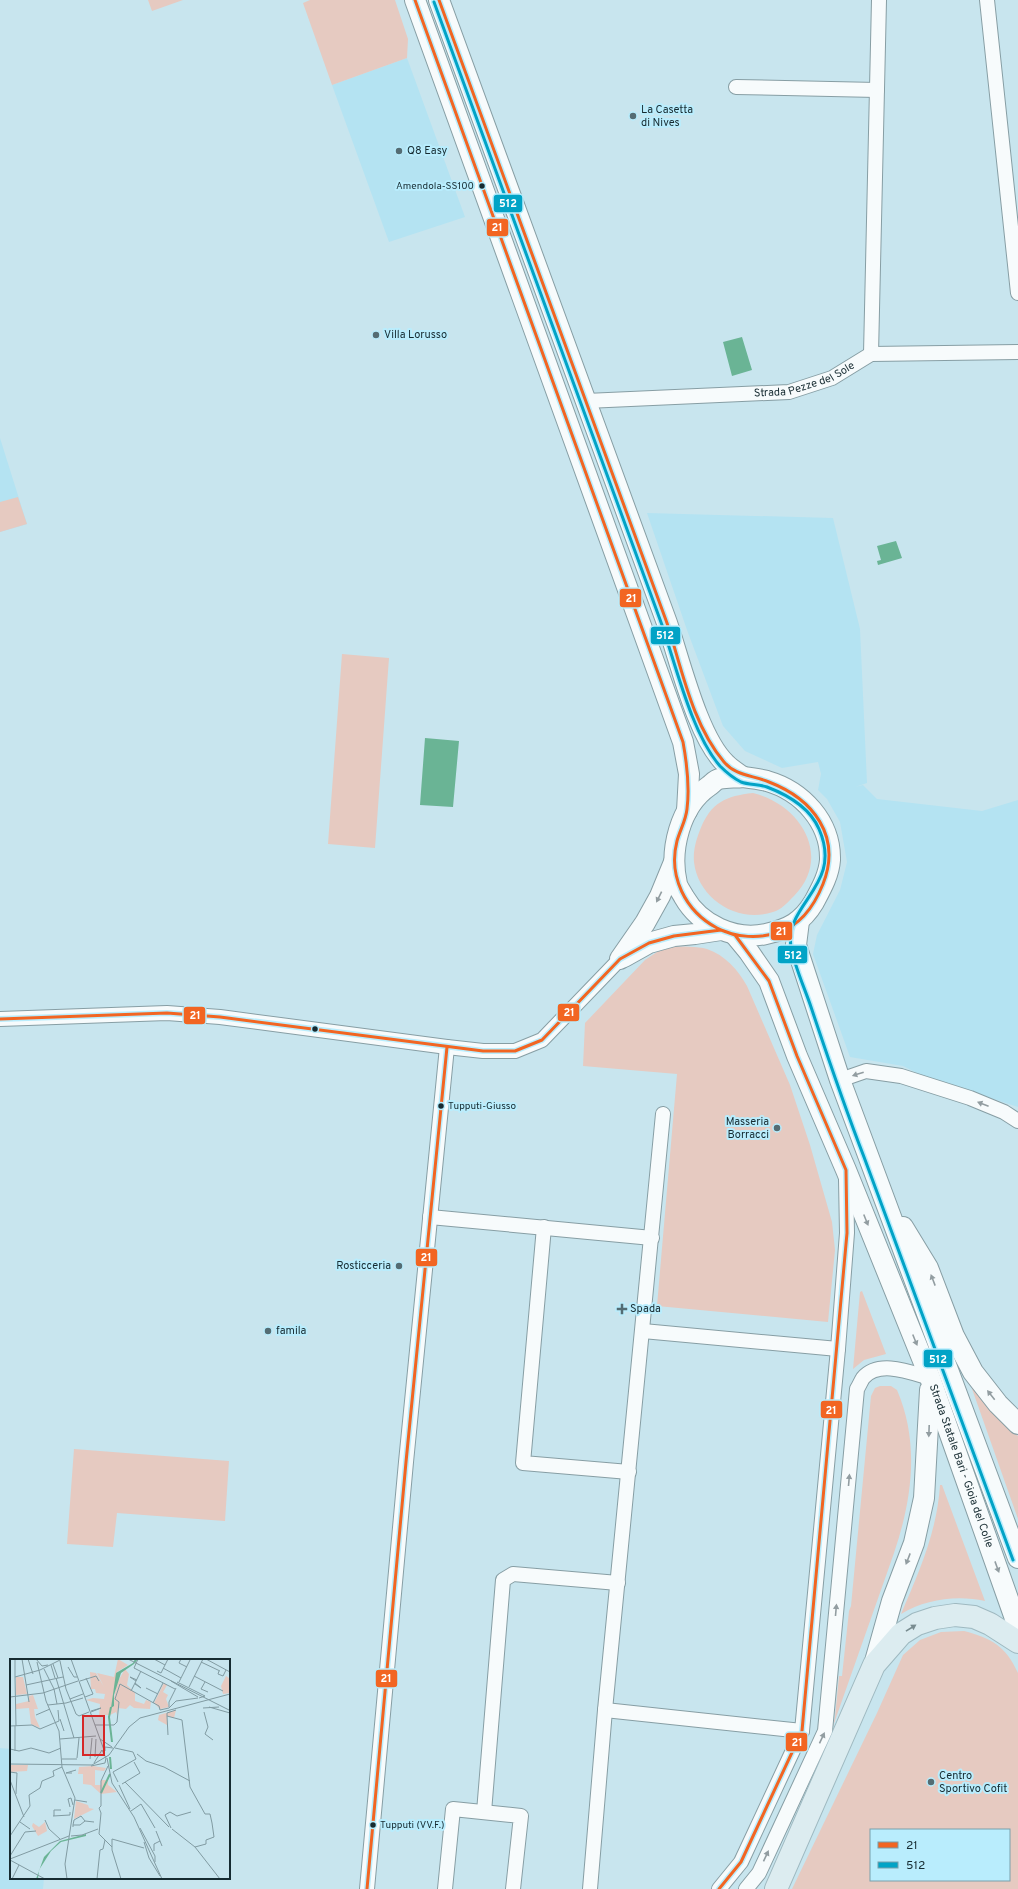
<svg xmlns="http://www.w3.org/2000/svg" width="1018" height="1889" font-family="Overpass,sans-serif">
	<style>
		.built { fill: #b4e3f2 }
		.green { fill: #e6cac1; fill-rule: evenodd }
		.water { fill: #6ab495 }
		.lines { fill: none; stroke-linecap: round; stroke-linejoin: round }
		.street-casing { stroke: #879ea4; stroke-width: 16 }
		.secondary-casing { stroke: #879ea4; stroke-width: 22 }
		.highway-casing { stroke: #9fb9c0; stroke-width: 24 }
		.street { stroke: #f7fbfc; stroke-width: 14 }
		.secondary { stroke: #f7fbfc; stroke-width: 20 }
		.highway { stroke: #dcecf0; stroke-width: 22 }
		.bus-1-casing { stroke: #b9edfd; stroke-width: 6 }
		.bus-2-casing { stroke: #b9edfd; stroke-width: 6 }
		.bus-1 { stroke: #f26522; stroke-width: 3 }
		.bus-2 { stroke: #01a3c6; stroke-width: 3 }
		.oneway { fill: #929da1 }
		.oneway2 { fill: #798c90 }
		.poi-dot { fill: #546c73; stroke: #b9edfd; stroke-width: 1.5 }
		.bus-dot { fill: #162b31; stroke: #b9edfd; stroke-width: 1.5 }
		.labels { text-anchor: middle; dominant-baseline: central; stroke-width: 4; stroke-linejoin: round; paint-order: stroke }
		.bus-label { font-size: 10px; fill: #162b31; stroke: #b9edfd; text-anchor: start }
		.poi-label { font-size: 11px; fill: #162b31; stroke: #b9edfd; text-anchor: start }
		.street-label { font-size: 11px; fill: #162b31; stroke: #b9edfd }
		.inset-river { fill: none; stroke: #6ab495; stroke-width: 2 }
		.inset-road { fill: none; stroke: #819ba2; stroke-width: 1 }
		.view { fill: #d62828; fill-opacity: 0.15; stroke: #d62828; stroke-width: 2 }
		.inset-edge { fill: none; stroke: #162b31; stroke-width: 2 }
		.line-badge { stroke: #b9edfd; stroke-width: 1.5 }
		.badge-label { font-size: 11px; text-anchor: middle; font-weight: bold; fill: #fff }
	</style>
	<rect width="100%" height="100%" fill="#c8e5ee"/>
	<path class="built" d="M407 58 465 217 389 242 332 85Z
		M0 438 27 524 0 532Z
		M647 513 833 518 860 629 867 783 855 787 863 785 877 799 982 811 1018 800V1107L923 1076 903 1066 850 1057 813 954 817 935 840 890 847 862 840 822 827 799 818 790 821 774 818 762 782 768 745 751 723 726 687 630Z
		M0 1748 11 1749V1878H44L43 1889H0Z"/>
	<path class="green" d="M148 0H183L152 11Z
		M310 0H395L408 39 407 58 332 85 303 3Z
		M18 497 27 524 0 532V502Z
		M342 654 389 658 375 848 328 844Z
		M753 793C800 804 833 856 794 896 788 902 781 910 773 912 738 924 698 899 694 862 693 851 696 840 700 830 711 802 726 796 753 793Z
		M672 946C683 947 697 946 707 949 725 955 738 970 747 986L790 1085 810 1145 832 1222 835 1250 828 1322 657 1306 677 1074 583 1066 585 1023 645 960 657 952Z
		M862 1291 886 1354 864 1360 853 1369 860 1292Z
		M880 1386H891L897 1390C920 1443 912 1500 894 1553L832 1729 835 1717 839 1676H842L849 1611 851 1606 871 1396 875 1388Z
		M971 1386 993 1413 1018 1436V1519Z
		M74 1449 229 1461 225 1521 117 1513 113 1547 67 1544Z
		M940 1485H942L985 1601C957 1595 926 1599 901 1614 919 1572 937 1532 940 1485Z
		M964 1631C991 1638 1006 1646 1018 1673V1889H792L877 1713 903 1655 920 1640 941 1632ZM871 1830H1009V1880H871Z"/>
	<path class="water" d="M742 337 752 370 732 376 723 342Z
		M896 541 902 558 878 565 877 561 881 560 877 546Z
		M425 738 459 741 453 807 420 805Z"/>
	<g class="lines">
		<defs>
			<g id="street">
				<path d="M987 0 1018 293"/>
				<path d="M736 87 877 90"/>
				<path d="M871 354 879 0"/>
				<path id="s1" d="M586 401 789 392 832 378 871 354 1018 352"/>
				<path d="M0 1019 167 1013 220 1017 447 1047 483 1051H515L542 1040 620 959"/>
				<path d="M840 1080 866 1071 901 1076 970 1098 1004 1112 1018 1121"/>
				<path d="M430 1217 652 1238"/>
				<path d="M544 1227 523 1463 629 1472"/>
				<path d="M643 1331 838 1349"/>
				<path d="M605 1710 802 1731"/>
				<path d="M484 1812 503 1580 513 1574 618 1583"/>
				<path d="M367 1889 406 1462 447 1047"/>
				<path d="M445 1889 453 1809 521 1816 513 1889"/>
				<path d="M590 1889 605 1710 663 1114"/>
				<path d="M719 1889 741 1862 802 1731 838 1349 847 1233 846 1179"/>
				<path d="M746 1889 759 1873 825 1731 857 1389C859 1386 861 1381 863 1378 879 1359 912 1373 930 1378"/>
			</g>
			<g id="secondary">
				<path d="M415 0 683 742 689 774 687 811"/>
				<path d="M439 0 667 623C680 661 698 738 726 764 731 769 737 773 743 777"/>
				<path d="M743 777C751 778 759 779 767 781 802 791 831 822 830 860 829 875 821 889 814 902 802 922 789 929 766 934 735 941 700 925 684 897 682 893 678 888 677 884 669 850 680 806 709 786 712 784 715 780 719 779 726 777 735 778 743 777Z"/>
				<path d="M799 921 796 945 840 1080 1018 1558"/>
				<path id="s2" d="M735 935 749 952 769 981 797 1056 846 1170 930 1378 1018 1627"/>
				<path d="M624 957 649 943 674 936 695 934 721 930"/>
				<path d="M620 959 645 923 660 896 674 862"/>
				<path d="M903 1227 928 1268 954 1336 973 1372 998 1404 1018 1424"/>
				<path d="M874 1665 892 1601 914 1543 924 1498 930 1390"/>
			</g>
			<path id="highway" d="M776 1889 874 1665 901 1634 917 1624 935 1618 955 1615 974 1617 990 1624 1018 1642"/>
		</defs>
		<use href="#street" class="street-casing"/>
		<use href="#secondary" class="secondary-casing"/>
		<use href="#highway" class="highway-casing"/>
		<use href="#street" class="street"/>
		<use href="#secondary" class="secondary"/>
		<use href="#highway" class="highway"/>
		<defs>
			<path id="bus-1" d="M415 0 683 742C687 764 690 786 687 809 686 820 680 830 677 841 668 876 685 911 717 928 736 938 760 939 779 932 801 925 815 904 823 884 842 836 813 799 769 782 752 775 736 776 724 762 692 724 682 669 667 623L439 0
				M0 1019 167 1013 220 1017 483 1051H515L542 1040 620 959 649 943 674 936 721 930 735 935
				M367 1889 406 1462 447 1047
				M719 1889 741 1862 802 1731 847 1233 846 1170 797 1056 769 981 735 935"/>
			<path id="bus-2" d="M434 2 662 625C676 666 692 734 720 766 725 771 735 779 741 782 749 785 759 784 767 787 788 795 810 808 819 829 844 886 784 903 791 947 794 965 805 989 811 1007 828 1058 845 1108 864 1157 913 1292 963 1426 1013 1560"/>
		</defs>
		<use href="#bus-1" class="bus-1-casing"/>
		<use href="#bus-2" class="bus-2-casing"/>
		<use href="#bus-1" class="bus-1"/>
		<use href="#bus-2" class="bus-2"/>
	</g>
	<defs><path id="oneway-solid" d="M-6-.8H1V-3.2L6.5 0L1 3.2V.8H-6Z"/></defs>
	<g class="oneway">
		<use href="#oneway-solid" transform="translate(659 897) rotate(116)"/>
		<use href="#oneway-solid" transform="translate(858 1074) rotate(162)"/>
		<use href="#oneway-solid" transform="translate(983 1104) rotate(-159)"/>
		<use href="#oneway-solid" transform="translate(866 1220) rotate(68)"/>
		<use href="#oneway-solid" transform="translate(933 1280) rotate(-111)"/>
		<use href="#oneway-solid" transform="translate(915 1340) rotate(68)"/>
		<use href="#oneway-solid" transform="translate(991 1395) rotate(-128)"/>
		<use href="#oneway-solid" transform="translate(929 1431) rotate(92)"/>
		<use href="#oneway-solid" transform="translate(849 1480) rotate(-85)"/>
		<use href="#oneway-solid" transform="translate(908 1559) rotate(111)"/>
		<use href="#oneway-solid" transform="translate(997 1567) rotate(70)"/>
		<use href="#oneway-solid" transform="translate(836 1610) rotate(-85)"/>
		<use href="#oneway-solid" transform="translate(822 1738) rotate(-65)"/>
		<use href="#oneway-solid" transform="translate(766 1856) rotate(-65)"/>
	</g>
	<use class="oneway2" href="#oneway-solid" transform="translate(911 1628) rotate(-32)"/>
	<g class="poi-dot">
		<circle cx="633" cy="116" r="4"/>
		<circle cx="399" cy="151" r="4"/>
		<circle cx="376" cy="335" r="4"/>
		<circle cx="777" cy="1128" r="4"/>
		<circle cx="399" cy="1266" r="4"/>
		<path d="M620 1303h4v4h4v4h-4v4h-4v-4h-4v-4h4z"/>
		<circle cx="268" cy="1331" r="4"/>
		<circle cx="931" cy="1782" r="4"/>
	</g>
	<g class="bus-dot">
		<circle cx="482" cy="186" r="3.5"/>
		<circle cx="315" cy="1029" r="3.5"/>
		<circle cx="441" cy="1106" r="3.5"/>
		<circle cx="373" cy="1825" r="3.5"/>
	</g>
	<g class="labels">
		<g class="bus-label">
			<text x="474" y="186" text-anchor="end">Amendola-SS100</text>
			<text x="448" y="1106">Tupputi-Giusso</text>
			<text x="380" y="1825">Tupputi (VV.F.)</text>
		</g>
		<g class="poi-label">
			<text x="641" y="110">La Casetta<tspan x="641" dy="13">di Nives</tspan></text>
			<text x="407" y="151">Q8 Easy</text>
			<text x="384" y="335">Villa Lorusso</text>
			<text x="769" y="1122" text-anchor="end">Masseria<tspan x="769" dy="13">Borracci</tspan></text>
			<text x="391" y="1266" text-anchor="end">Rosticceria</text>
			<text x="630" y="1309">Spada</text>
			<text x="276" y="1331">famila</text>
			<text x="939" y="1776">Centro<tspan x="939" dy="13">Sportivo Cofit</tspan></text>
		</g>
		<g class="street-label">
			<text stroke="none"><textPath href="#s1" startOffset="221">Strada Pezze del Sole</textPath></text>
			<text stroke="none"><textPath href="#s2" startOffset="579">Strada Statale Bari - Gioia del Colle</textPath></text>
		</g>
	</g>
	<g transform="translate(10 1659)">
		<rect width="220" height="220" fill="#c8e5ee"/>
		<path d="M108 0 118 6 107 13 102 49 107 24 115 10 119 15 117 26 125 34V42L134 45 136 41 141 43 140 50 124 49 120 46 116 50 108 49 107 56 106 53 100 56H89L90 45 76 41 83 39 94 40 95 35 86 34 85 30H81L80 13 86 14 94 28 87 14 104 18ZM216 17 219 19 220 34 213 35 211 27ZM6 18H13L17 35 6 36ZM154 24 157 26 153 33 158 36 156 40 159 48 150 50 144 44ZM23 36 28 50H24L25 58 30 69 21 65 19 49 6 50V45L19 42V37ZM166 51 164 59 157 57V66L148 61 149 56ZM0 106H18L17 112 0 113ZM83 107 96 109 94 112 85 111V126H91V121H98V112V126L107 133 91 135 81 126 73 125V115H68L69 108ZM66 142 78 146 79 149 84 150 64 160ZM35 163 37 172 28 177 22 167 23 164 29 168Z" fill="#e6cac1"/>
		<path d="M125 0H128L124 5 111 14 104 36V47L101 49 106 14 123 4ZM76 175V177L51 183 41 192 29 211 28 220H26L34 198 50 182Z" fill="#6ab495"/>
		<path class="inset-river" d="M101 48 99 58 102 83M100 98 101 110M91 134 100 115"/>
		<path class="inset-road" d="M5 0V18L30 11 52 0M12 0 19 43M18 0 23 15M26 0 32 7 38 6M61 0 94 91M118 0 219 51M128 0 124 9 165 30M144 0 155 6M171 0 169 4 177 8M196 0 220 13M50 2 56 30 66 55 69 57 79 53M191 3 210 12M43 5 48 19M41 6 45 19M58 8 64 18H67M153 9 171 19M34 10 44 30 47 45M147 12 151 14 158 0M209 12 208 15 213 17 216 11M184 17 213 32M5 18 6 67M46 19 64 79M70 22 86 17 89 22M126 22 120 18 127 21M161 22 188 38M167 23 195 37 189 39M169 23 180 1M195 23 191 30 198 33M125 25 131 29 125 24M16 26 53 18M179 28 193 0M136 29 148 35M121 32 131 12M0 38 33 34 68 22M75 38 83 35 76 19M60 40 73 35M143 44 153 24M38 46 56 44 73 39M159 48V43L166 29M199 48 220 54M193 49 209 48M166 51 157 54V57L172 61 180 128 195 155H200L202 164 204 178 196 181V185L185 188 210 220M81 52 91 49 81 53M194 53 198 68 195 75 203 81M26 56 40 50M157 57 158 76M50 60 54 72M85 66H104L107 63 109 43 105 40 110 25 149 47 150 51 159 49 166 42 188 39M0 67 22 66 30 70 49 62 48 51M50 80 86 77M90 80 102 88M105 89 123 93 126 100 103 113 108 123M0 90 9 92 21 89 39 94 51 89M5 92V67M95 92V88L103 89M127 95 136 102 154 108 180 122M85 98 86 80M67 99 69 79M97 99 102 124 124 158 152 220M52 100H67M80 100 82 79M84 104 92 91 96 99M0 105 82 106 99 96 119 68 130 59 220 35M81 107 95 104 96 99M52 108 65 139 55 205 57 220M0 113 7 114 6 135M62 114H56L66 111M0 121 14 158M115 123 159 168M112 125 130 114 124 103M109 126 120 150M65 141 77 143M91 147 89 149 91 154 89 175 102 188M91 147V122L98 107M60 148 58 140 61 139 63 146M121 152 131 145 145 169M43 157 60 156V153M44 157V151H51M35 161 39 170 50 180M10 163 20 170M63 166 64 161 71 157 75 162 84 163M63 168V166H70L75 162M130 169 145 197V203M161 169 155 156 160 153 167 157 181 153M162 170 185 188M146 172 152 187M0 177 20 147 19 136 30 129 32 122 44 117 43 112 52 108 49 72 36 42 27 3M61 177 72 176 88 170M134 183 139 199 150 217M144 192V185L150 182M0 197 15 173 26 172M0 200 59 177M0 201 35 220M2 220 9 206M87 220 90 191 93 190 95 181M111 220 102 191V180L134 189"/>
		<path class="view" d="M73 57H94V96H73Z"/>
		<rect width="220" height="220" class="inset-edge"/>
	</g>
	<g class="line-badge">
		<rect x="493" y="194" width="30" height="19" rx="4" fill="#01a3c6"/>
		<rect x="486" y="218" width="23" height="19" rx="4" fill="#f26522"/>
		<rect x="619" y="588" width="23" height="20" rx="4" fill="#f26522"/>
		<rect x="650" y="626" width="31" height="19" rx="4" fill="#01a3c6"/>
		<rect x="770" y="921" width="23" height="20" rx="4" fill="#f26522"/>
		<rect x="777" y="945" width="31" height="19" rx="4" fill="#01a3c6"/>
		<rect x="557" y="1003" width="23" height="19" rx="4" fill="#f26522"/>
		<rect x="183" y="1006" width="23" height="19" rx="4" fill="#f26522"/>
		<rect x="415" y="1248" width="23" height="19" rx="4" fill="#f26522"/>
		<rect x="923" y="1349" width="30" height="19" rx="4" fill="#01a3c6"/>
		<rect x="820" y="1400" width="23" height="19" rx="4" fill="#f26522"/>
		<rect x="375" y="1669" width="23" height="19" rx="4" fill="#f26522"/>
		<rect x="785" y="1732" width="23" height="20" rx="4" fill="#f26522"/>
	</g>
	<g class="badge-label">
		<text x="508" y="207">512</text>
		<text x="497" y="231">21</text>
		<text x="631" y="602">21</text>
		<text x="665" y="639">512</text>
		<text x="781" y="935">21</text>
		<text x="793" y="959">512</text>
		<text x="569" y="1016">21</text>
		<text x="195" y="1019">21</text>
		<text x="426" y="1261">21</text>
		<text x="938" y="1363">512</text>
		<text x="831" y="1414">21</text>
		<text x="386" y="1682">21</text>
		<text x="797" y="1746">21</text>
	</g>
	<rect x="870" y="1829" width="140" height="52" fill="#b9edfd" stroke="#789fab"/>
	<rect x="878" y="1842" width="20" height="6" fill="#f26522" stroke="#789fab"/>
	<text x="906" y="1849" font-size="12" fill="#162b31">21</text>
	<rect x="878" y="1862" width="20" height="6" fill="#01a3c6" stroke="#789fab"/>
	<text x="906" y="1869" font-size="12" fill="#162b31">512</text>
</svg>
